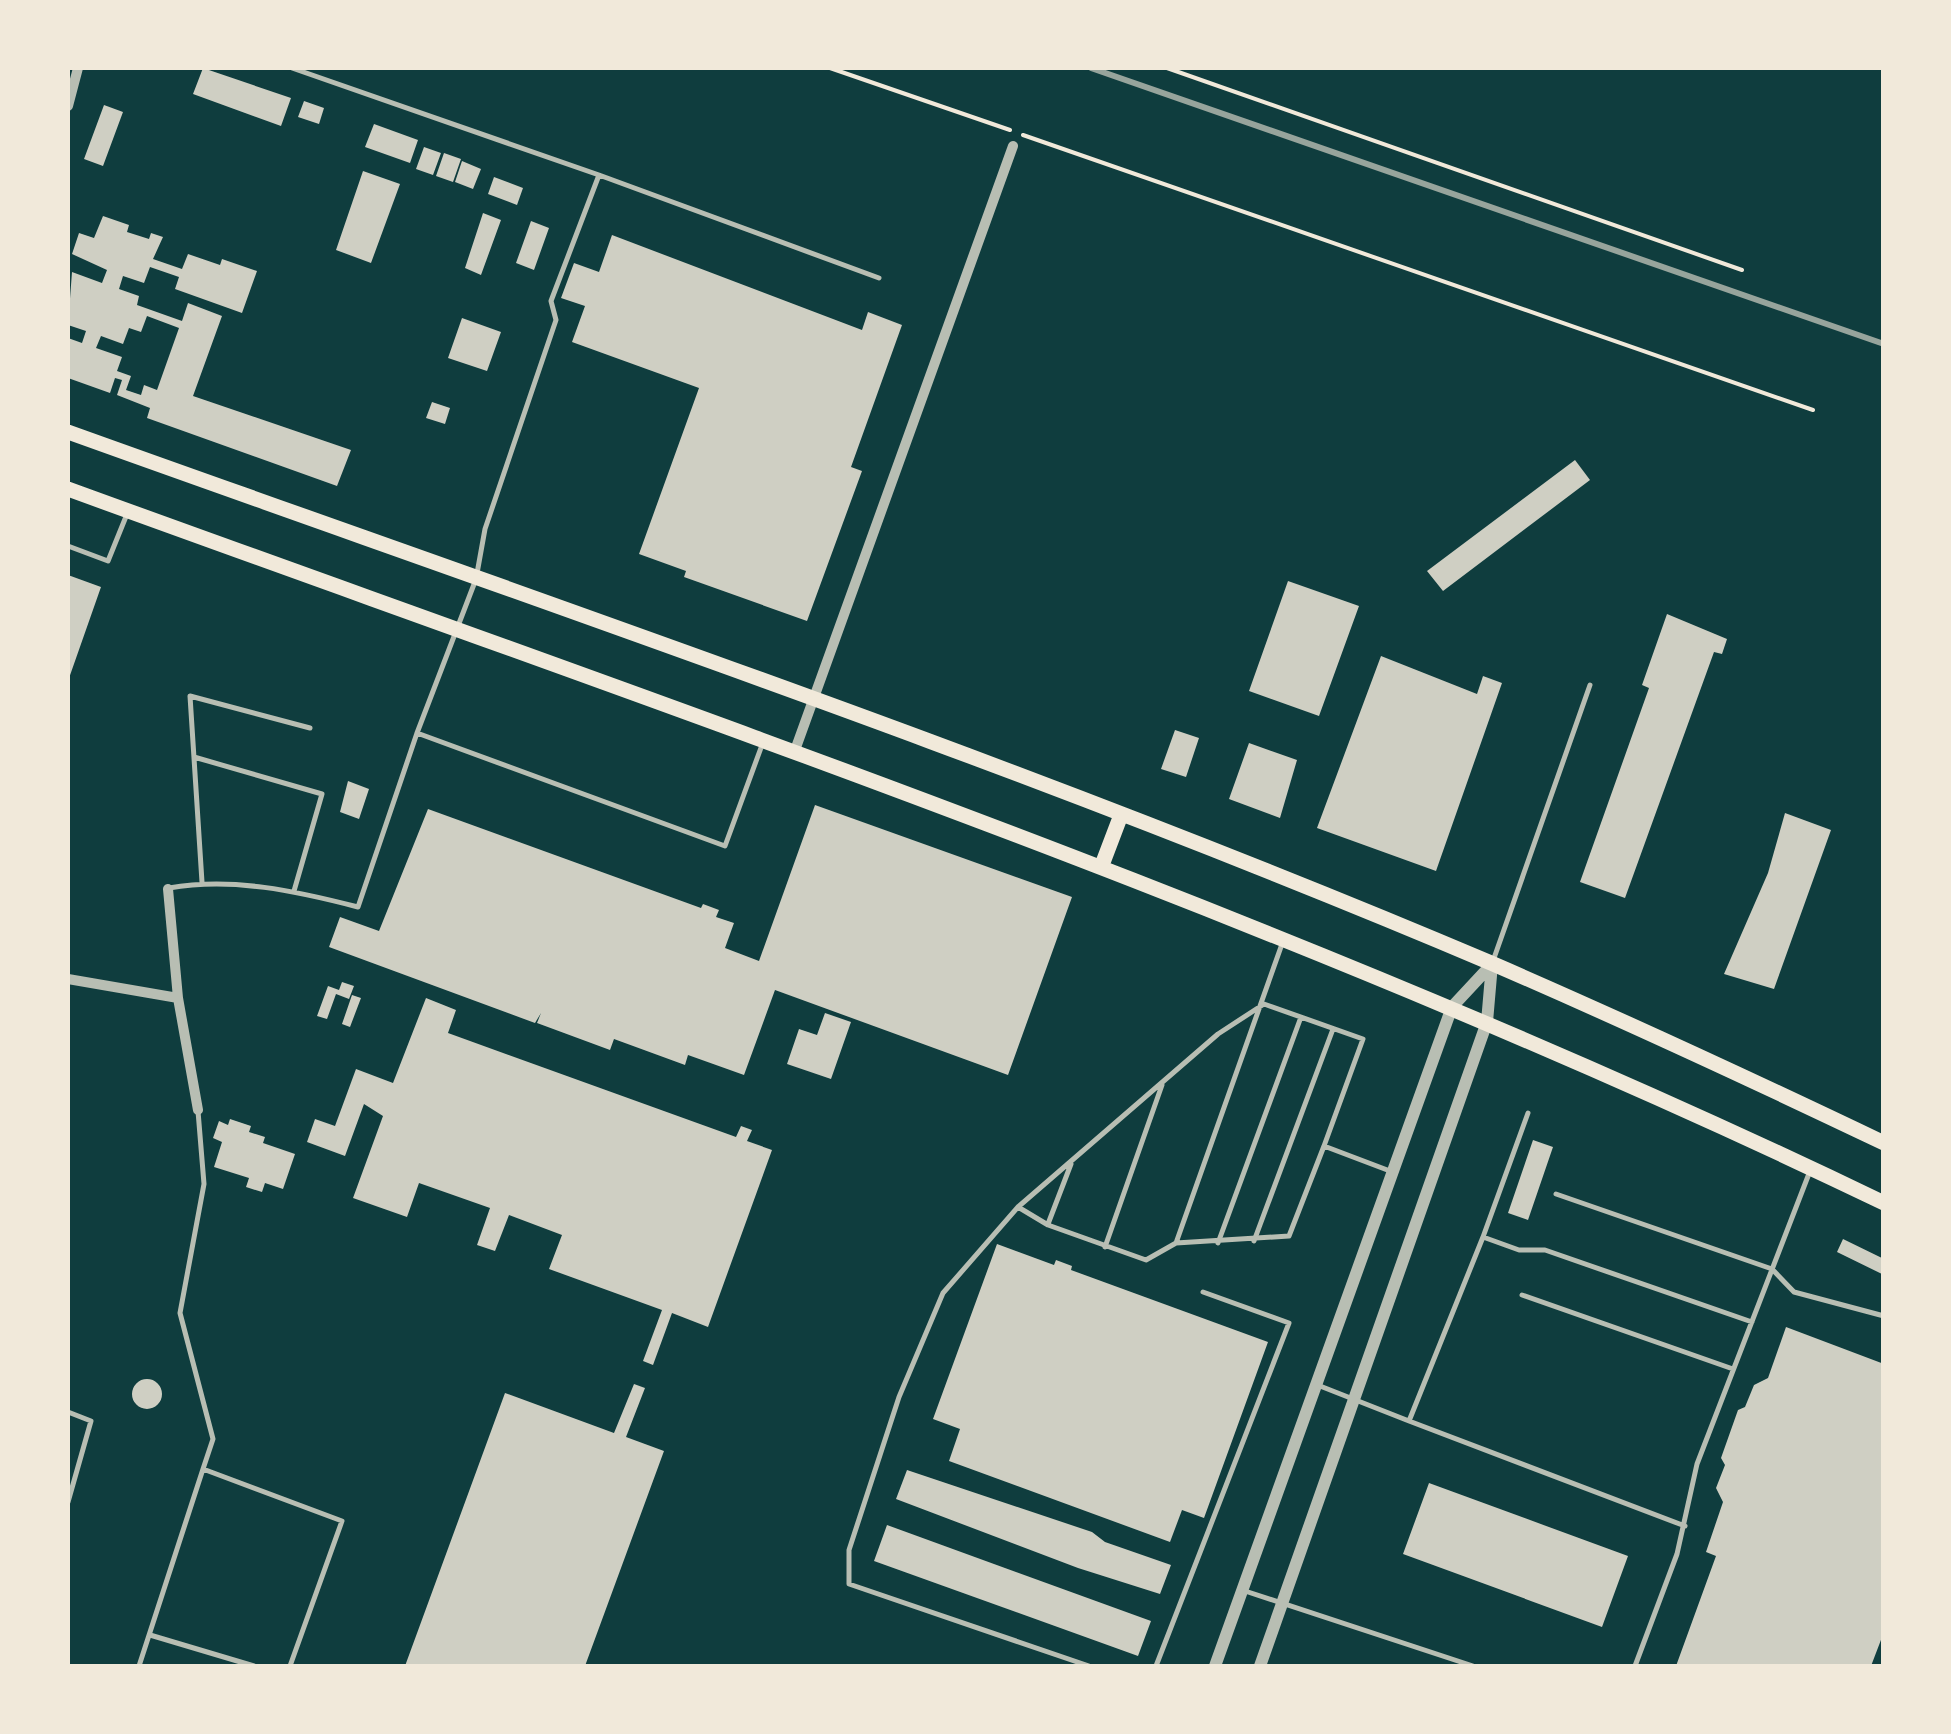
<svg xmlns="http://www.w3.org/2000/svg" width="1951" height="1734" font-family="Poppins,sans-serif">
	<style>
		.building { fill: #cfcfc3; fill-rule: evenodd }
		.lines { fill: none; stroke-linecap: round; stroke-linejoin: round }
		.path { stroke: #f1e9da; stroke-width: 4 }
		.service { stroke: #b8beb3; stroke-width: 5 }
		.minor { stroke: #b8beb3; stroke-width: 10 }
		.tertiary { stroke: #b8beb3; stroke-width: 12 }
		.primary { stroke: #f1e9da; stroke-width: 15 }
		.rail { stroke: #97a49c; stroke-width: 6 }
	</style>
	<rect width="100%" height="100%" fill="#0f3d3e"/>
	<path class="building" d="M203 68 291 98 281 126 193 94Z
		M304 101 324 108 319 124 298 117Z
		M104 105 123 112 103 166 84 159Z
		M374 124 418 140 410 163 365 147Z
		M424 147 441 153 433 175 416 169Z
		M444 153 461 159 453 182 436 176Z
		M462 161 481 169 473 189 455 182Z
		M363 171 400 184 371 263 336 250Z
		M494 177 523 188 517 205 488 194Z
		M483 213 501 220 481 275 465 268Z
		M103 216 129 225 127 232 149 239 151 233 163 237 153 259 182 269 188 254 220 265 222 259 257 271 242 313 175 289 179 277 150 267 144 283 123 276 119 289 139 296 137 305 182 321 188 303 222 316 193 396 351 450 337 486 147 418 150 408 117 395 122 380 115 378 110 393 68 378V338L82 343 86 331 68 325 72 272 102 283 107 270 72 254 79 233 94 238ZM147 316 179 328 157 390 144 385 141 395 126 390 131 376 117 371 122 357 96 348 101 336 123 344 129 328 141 332Z
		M531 221 549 228 534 270 516 263Z
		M612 235 862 330 868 312 902 325 851 467 862 471 807 621 684 577 686 571 639 554 699 388 572 342 585 306 561 298 574 263 599 272Z
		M462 318 501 332 487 371 448 358Z
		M432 402 450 408 445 424 426 418Z
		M1575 460 1590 480 1443 591 1427 571Z
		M68 575 101 587 68 681Z
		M1288 581 1359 606 1319 716 1249 691Z
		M1667 614 1727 639 1722 654 1714 652 1625 898 1580 882 1649 688 1642 685Z
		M1381 656 1477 694 1483 676 1502 683 1436 871 1317 828Z
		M1175 730 1199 738 1186 777 1161 769Z
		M1249 743 1297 760 1280 818 1229 799Z
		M348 781 369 789 359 819 340 812Z
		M815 805 1072 897 1008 1075 775 990 744 1075 688 1055 685 1065 614 1039 610 1050 537 1023 541 1013 535 1023 329 947 340 917 379 931 428 809 701 908 703 904 719 910 716 917 734 923 725 948 759 961Z
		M1785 813 1831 830 1774 989 1724 974 1768 873Z
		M342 982 354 986 349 999 336 994 327 1019 317 1016 328 986 339 990Z
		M352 995 361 998 350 1027 342 1024Z
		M426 998 456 1010 448 1033 736 1137 741 1126 752 1130 747 1141 772 1150 708 1327 672 1313 653 1365 643 1361 662 1310 549 1269 562 1235 509 1215 495 1251 477 1245 490 1208 419 1183 407 1217 353 1198 383 1116 364 1104 345 1156 307 1142 315 1119 335 1126 356 1069 393 1083Z
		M825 1013 851 1022 831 1079 787 1064 799 1029 817 1035Z
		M230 1119 251 1126 249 1132 265 1137 263 1143 295 1154 283 1189 265 1183 262 1192 246 1187 249 1178 214 1167 222 1142 213 1138 219 1121 228 1125Z
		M1533 1140 1553 1147 1528 1220 1508 1213Z
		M1843 1239 1884 1259V1275L1837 1252Z
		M997 1244 1054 1265 1056 1260 1072 1266 1071 1270 1268 1342 1204 1518 1182 1510 1170 1542 949 1461 960 1429 933 1419Z
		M1786 1327 1884 1364V1632L1871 1666H1676L1716 1556 1706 1552 1723 1502 1716 1488 1725 1465 1721 1458 1738 1410 1745 1407 1754 1385 1768 1378Z
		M132 1394a15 15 0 1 1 30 0a15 15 0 1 1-30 0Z
		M634 1384 645 1388 626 1437 664 1451 585 1666H405L505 1393 614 1433Z
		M907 1470 1092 1532 1105 1542 1171 1565 1160 1594 1078 1568 896 1499Z
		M1429 1483 1628 1556 1602 1627 1403 1554Z
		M887 1525 1151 1621 1138 1656 874 1561Z"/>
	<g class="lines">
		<path class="path" d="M830 68 1010 130
			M1167 68 1742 270
			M1023 135 1813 410"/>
		<path class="service" d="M292 68 599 175 551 301 556 320 485 529 476 579 417 733 725 846 762 745
			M599 175 879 278
			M68 546 108 561 127 514
			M194 757 322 794 294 891
			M202 882 190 696 310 728
			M169 888C233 877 296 891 358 907L417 733
			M1493 961 1590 685
			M198 1111 204 1184 180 1313 213 1439 203 1469
			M1556 1194 1772 1269 1794 1292 1884 1316
			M1018 1207 1048 1225 1146 1260 1176 1243 1289 1236 1324 1146
			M1048 1224 1071 1164
			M1483 1237 1528 1113
			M1254 1241 1333 1029
			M1176 1243 1282 944
			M1218 1243 1301 1017
			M1105 1247 1162 1085
			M1522 1295 1733 1369
			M1320 1386 1409 1421 1483 1237 1519 1250H1545L1752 1322
			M68 1412 91 1421 68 1502
			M1409 1421 1685 1526
			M1245 1591 1473 1666
			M150 1635 254 1666
			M139 1666 203 1469 342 1521 290 1666
			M1089 1666 849 1584V1550L899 1397 943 1293 1018 1207 1218 1034 1264 1004 1363 1039 1324 1146 1390 1171
			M1156 1666 1289 1323 1203 1292
			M1635 1666 1677 1554 1697 1464 1810 1171"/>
		<path class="minor" d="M68 106 78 68
			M794 753 1013 146
			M168 889 178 998 198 1110
			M68 979 178 998"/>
		<path class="tertiary" d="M1215 1666 1452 1007 1492 964
			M1260 1666 1487 1022 1492 964"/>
		<path class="primary" d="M68 432C544 603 1025 765 1491 963 1623 1020 1754 1081 1884 1143
			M68 489C680 712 1295 919 1884 1203
			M1102 865 1121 815"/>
		<path class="rail" d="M1091 68 1884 344"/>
	</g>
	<rect width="1951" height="1734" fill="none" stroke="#f1e9da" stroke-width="140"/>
</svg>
